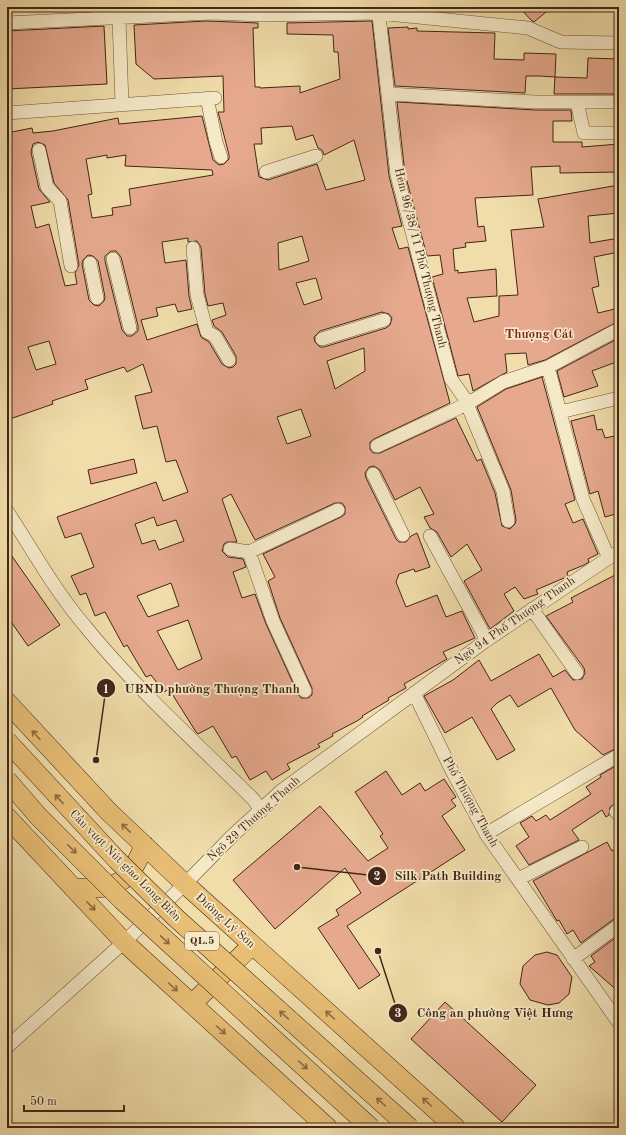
<svg xmlns="http://www.w3.org/2000/svg" width="626" height="1135" font-family="'Old Standard TT',serif">
	<style>
		.building { fill: #e6a98e; stroke: #422616; fill-rule: evenodd }
		.lines { fill: none; stroke-linecap: round; stroke-linejoin: round }
		.minor-casing { stroke: #6e543b; stroke-width: 14 }
		.highway-casing { stroke: #422616; stroke-width: 20 }
		.minor { stroke: #f5e9c8; stroke-width: 13 }
		.highway { stroke: #e8be75; stroke-width: 19 }
		.highway-bridge-casing { stroke: #422616; stroke-width: 20; stroke-linecap: butt }
		.highway-bridge { stroke: #e8be75; stroke-width: 19 }
		.oneway { stroke: #8d6a41 }
		.labels { text-anchor: middle; dominant-baseline: central; stroke-width: 3.5; stroke-linejoin: round; paint-order: stroke }
		.shield { fill: #f5e9c8; stroke: #78604b; stroke-width: 1 }
		.shield-label { font-size: 11px; font-weight: bold; fill: #422616 }
		.street-label { font-size: 12px; fill: #422616; stroke: #f5e9c8 }
		.neighbourhood-label { font-size: 13px; font-weight: bold; fill: #7a1f14; stroke: #f5e9c8 }
		.leader { fill: none; stroke: #422616; stroke-width: 1.5 }
		.callout-dot { fill: #422616; stroke: #f5e9c8; stroke-width: 1.5 }
		.mark-label { font-size: 12px; text-anchor: middle; font-weight: bold; fill: #fff }
		.callout-label { font-size: 13px; text-anchor: middle; font-weight: bold; fill: #422616; stroke: #f5e9c8; stroke-width: 3.5; stroke-linejoin: round; paint-order: stroke }
	</style>
	<rect width="100%" height="100%" fill="#f0ddaa"/>
	<filter id="stains"><feTurbulence type="fractalNoise" baseFrequency=".005" numOctaves="4"/><feColorMatrix values="0 0 0 0 .2 0 0 0 0 .09 0 0 0 0 .02 0 0 0 .5 -.17"/></filter>
	<radialGradient id="worn" r=".72"><stop offset=".6" stop-color="#630" stop-opacity="0"/><stop offset="1" stop-color="#630" stop-opacity=".3"/></radialGradient>
	<path class="building" d="M519 7H552L534 22 531 20Z
		M206 21 258 23V28H253L255 87H260V88L300 86V93L340 79 338 52H334L333 35 287 34V23L372 21 389 176 402 226 392 228 399 249 408 247 450 403 374 439 370 442V449L373 453H380L456 418 477 461 481 459 495 493 502 526 510 529 515 524 516 520 511 490 477 407 506 389 542 377 575 500 565 504 573 523 583 519 598 554 588 559 589 562 584 565 567 572 568 576 564 578 536 590 538 594 524 599 515 587 504 594 514 611 490 629 464 581 482 570 467 544 451 557 437 532 430 528 424 517 434 514 420 487 395 500 380 470 374 466 369 467 365 473 366 478 396 539 399 542H406L411 536 417 533 430 567 415 572 414 569 399 574 396 582 406 607 437 595 446 617 462 611 475 638 443 652 447 659 404 684 406 688 388 698 389 700 362 716 363 717 357 721 332 734 333 736 318 744 320 747 287 764 290 769 272 780 266 771 250 780 236 756 232 758 213 726 198 734 196 732 169 689 164 692 151 675 146 677 127 645 124 647 105 612 95 616 86 593 80 595 71 576 94 567 81 533 65 538 57 517 156 482 163 501 188 492 176 460 166 462 157 426 143 429 135 396 152 392 143 364 127 372 124 367 85 380 88 389 52 401 53 404 7 420V133L32 128 33 133 53 131 118 118 119 124 202 116 213 160 219 165 224 164 229 159V155L218 112H224L223 76 154 79 136 64 134 25ZM292 126 296 140 313 135 318 148 322 150 324 155 354 140 365 180 326 190 317 164 268 180 259 177 254 144H262L261 128ZM38 142 45 145 54 183 68 200 79 265 75 273 77 284 65 286 49 224 36 228 31 206 50 202 39 189 31 152 33 144ZM107 155V158L126 155 125 166 212 170 213 175 129 189 131 205 112 208 113 215 92 218 88 195 92 194 86 159ZM302 236 309 261 279 270 278 243ZM188 238V242L197 241 201 247 205 294 208 306 223 303 226 315 212 320 214 326 222 332 236 356V364L233 367 229 368 222 364 209 342 201 337 197 324 147 340 141 320 158 316 156 308 175 304 178 312 192 309 189 296 186 260 165 263 162 242ZM111 251H116L121 257 138 326V331L132 336H127L122 330 105 261V256ZM88 255 93 256 98 261 105 297 104 301 99 306 94 305 89 300 82 264 83 260ZM316 278 322 299 304 305 296 283ZM382 312 389 314 392 318 390 325 386 328 324 347H320L315 342 314 337 320 331ZM49 341 56 364 36 370 28 347ZM364 348 365 371 335 389 327 361ZM301 409 311 436 287 444 277 417ZM231 494 255 540 335 503H342L345 507V514L341 517 263 554 275 577 268 581 280 618 312 688V695L308 698H301L298 694 266 624 255 594 242 598 233 572 246 567 243 559 228 557 222 551 224 544 227 542H237L222 499ZM154 517 157 526 176 520 184 541 159 550 155 540 142 544 135 524ZM171 583 179 606 148 617 137 596ZM188 620 202 659 178 670 157 631Z
		M104 26 107 84 7 89V31Z
		M408 27V29L417 28V31L495 33 494 59 524 60V53L556 54 555 77 587 78 588 58 619 59V94H554L555 77 540 76H526L525 93 395 86 388 28Z
		M397 102 535 110H571L572 121H553V142H582V147L619 144V172L560 173V166L531 167 533 195 475 198 478 227 484 226 486 241 465 243 466 247 453 249 455 271 458 270V273L496 269 497 296 467 298 474 322 499 316V296L518 295 511 230 544 227 538 199 619 185V213L588 216 590 243 619 238V252L594 257 599 286 592 288 598 313 619 308V321L545 360 528 365 526 353 505 354 507 372 473 391 469 374 458 376 432 277 443 274 440 255 427 256 405 174Z
		M619 338V361L592 371 598 386 564 397 557 371Z
		M594 415 597 430 602 429 605 438 619 435V513L605 517 598 491 590 494 571 421Z
		M134 459 137 473 91 484 88 470Z
		M7 549 60 625 28 646 7 616Z
		M619 573V747L603 755 575 730 551 688 518 707 510 695 497 703 491 709 515 750 497 760 472 717 445 733 424 696 453 680 479 660 491 681 539 654 553 677 565 670 573 680 582 679 585 673 584 668 546 616 573 602 571 598Z
		M619 764V801L610 807 609 815 606 817 602 810 572 830 579 840 529 865 516 846 529 837 520 823 532 816 536 821 546 815 550 820 591 794 586 787 601 777 600 775Z
		M386 771 402 795 420 783 425 791 444 779 456 797 451 800 456 806 442 816 465 850 347 926 380 975 359 989 318 928 339 915 336 910 361 893 345 868 275 929 233 880 320 806 368 861 388 848 380 836 383 834 355 792Z
		M607 842 612 851 619 846V917L614 919 581 943 573 930 567 934 559 920 557 921 533 881Z
		M619 935V992L589 966 595 962 591 956Z
		M547 952 557 955 572 977 569 994 559 1003 548 1005 530 1000 520 984 523 966 535 955Z
		M445 1002 536 1085 502 1122 411 1039Z"/>
	<g class="lines">
		<defs>
			<path id="minor" d="M95 7 104 13 119 18 122 105
				M378 7 397 175 451 379 468 403
				M7 23 212 13 264 15 378 13 528 28 561 42 619 43
				M388 94 535 102H619
				M207 98 216 142 221 157
				M577 102 584 133H619
				M7 113 215 98
				M39 150 47 187 60 201 71 266
				M266 172 316 156
				M193 248 197 295 207 332 215 336 229 360
				M113 259 130 328
				M90 263 97 298
				M322 339 384 320
				M548 367 583 499 607 554 610 557
				M467 404 503 491 508 521
				M560 412 619 398
				M377 446 467 404 503 382 548 367 619 329
				M373 474 403 535
				M7 511C32 549 55 591 85 626 136 689 197 743 254 800L261 811
				M430 536 484 635V642
				M230 549 249 552
				M532 609 577 673
				M305 691 273 621 249 552 338 510
				M414 693 452 771 486 834 619 1023
				M616 812 619 809
				M486 834 619 755
				M518 879 582 847
				M573 959 619 925
				M7 1047 124 942 185 884 232 836 281 791 484 642 610 557 619 552"/>
			<path id="highway" d="M7 702 109 812 185 884 456 1128
				M7 817 124 942 328 1128
				M73 888C114 890 129 886 144 845
				M192 1004 252 945"/>
		</defs>
		<use href="#minor" class="minor-casing"/>
		<use href="#highway" class="highway-casing"/>
		<use href="#minor" class="minor"/>
		<use href="#highway" class="highway"/>
		<defs>
			<path id="highway-bridge" d="M7 741 117 860 176 918 410 1128
				M7 780 38 816 122 900 371 1128"/>
		</defs>
		<use href="#highway-bridge" class="highway-bridge-casing"/>
		<use href="#highway-bridge" class="highway-bridge"/>
	</g>
	<defs><path id="oneway-shaft" d="M-6 0H5M1.5-3L5.5 0L1.5 3" fill="none" stroke-width="1.6" stroke-linecap="round" stroke-linejoin="round"/></defs>
	<g class="oneway">
		<use href="#oneway-shaft" transform="translate(36 735) rotate(-132)"/>
		<use href="#oneway-shaft" transform="translate(59 799) rotate(-133)"/>
		<use href="#oneway-shaft" transform="translate(126 828) rotate(-136)"/>
		<use href="#oneway-shaft" transform="translate(72 849) rotate(45)"/>
		<use href="#oneway-shaft" transform="translate(91 906) rotate(46)"/>
		<use href="#oneway-shaft" transform="translate(165 940) rotate(43)"/>
		<use href="#oneway-shaft" transform="translate(173 987) rotate(42)"/>
		<use href="#oneway-shaft" transform="translate(284 1015) rotate(-138)"/>
		<use href="#oneway-shaft" transform="translate(330 1015) rotate(-138)"/>
		<use href="#oneway-shaft" transform="translate(221 1030) rotate(42)"/>
		<use href="#oneway-shaft" transform="translate(303 1065) rotate(42)"/>
		<use href="#oneway-shaft" transform="translate(381 1102) rotate(-138)"/>
		<use href="#oneway-shaft" transform="translate(427 1102) rotate(-138)"/>
	</g>
	<g class="labels">
		<rect class="shield" x="185" y="932" width="34" height="18" rx="3"/>
		<g class="shield-label">
			<text x="202" y="941">QL.5</text>
		</g>
		<g class="street-label">
			<text transform="translate(420 258) rotate(76)">Hẻm 96/38/11 Phố Thượng Thanh</text>
			<text transform="translate(515 621) rotate(-35)">Ngõ 94 Phố Thượng Thanh</text>
			<text transform="translate(470 802) rotate(61)">Phố Thượng Thanh</text>
			<text transform="translate(254 819) rotate(-42)">Ngõ 29 Thượng Thanh</text>
			<text transform="translate(125 866) rotate(45)">Cầu vượt Nút giao Long Biên</text>
			<text transform="translate(225 921) rotate(42)">Đường Lý Sơn</text>
		</g>
		<g class="neighbourhood-label">
			<text x="539" y="334">Thượng Cát</text>
		</g>
	</g>
	<path class="leader" d="M96 760L106 688M297 867L377 876M378 951L398 1013"/>
	<g class="callout-dot">
		<circle cx="96" cy="760" r="4"/>
		<circle cx="297" cy="867" r="4"/>
		<circle cx="378" cy="951" r="4"/>
		<circle cx="106" cy="688" r="10"/>
		<circle cx="377" cy="876" r="10"/>
		<circle cx="398" cy="1013" r="10"/>
	</g>
	<g class="mark-label">
		<text x="106" y="693">1</text>
		<text x="377" y="880">2</text>
		<text x="398" y="1017">3</text>
	</g>
	<g class="callout-label">
		<text x="212" y="693">UBND phường Thượng Thanh</text>
		<text x="448" y="880">Silk Path Building</text>
		<text x="495" y="1017">Công an phường Việt Hưng</text>
	</g>
	<rect width="626" height="1135" fill="none" stroke="#f0ddaa" stroke-width="24"/>
	<rect x="8" y="8" width="610" height="1119" fill="none" stroke="#422616" stroke-width="2"/>
	<rect x="12" y="12" width="602" height="1111" fill="none" stroke="#422616"/>
	<path d="M24 1105v6h100v-6" fill="none" stroke="#422616" stroke-width="2"/>
	<text x="30" y="1105" font-size="12" fill="#422616" stroke="#f5e9c8" stroke-width="3" paint-order="stroke">50 m</text>
	<rect width="100%" height="100%" filter="url(#stains)"/>
	<rect width="100%" height="100%" fill="url(#worn)"/>
</svg>
